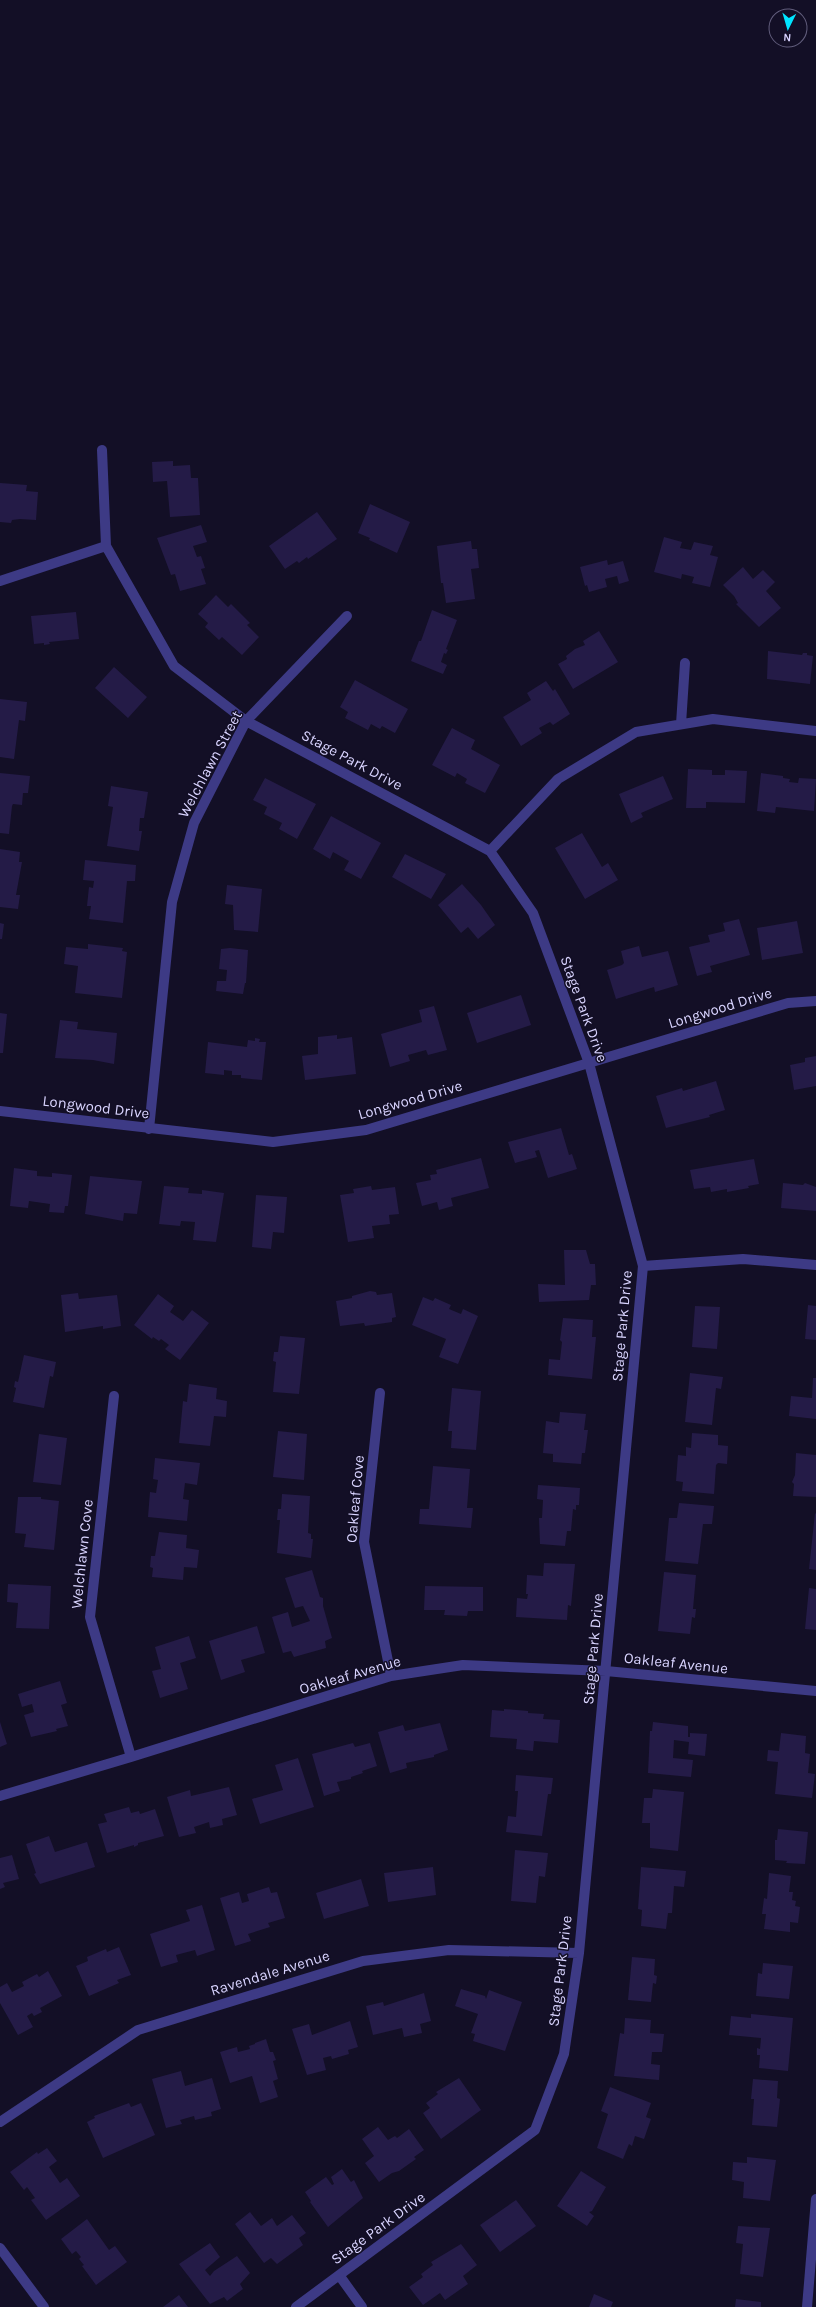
<svg xmlns="http://www.w3.org/2000/svg" width="816" height="2307" font-family="Karla,sans-serif">
	<style>
		.building { fill: #241b47 }
		.lines { fill: none; stroke-linecap: round; stroke-linejoin: round }
		.minor { stroke: #3d3a85; stroke-width: 10 }
		.labels { text-anchor: middle; dominant-baseline: central; stroke-width: 3; stroke-linejoin: round; paint-order: stroke }
		.street-label { font-size: 15px; fill: #d9d4ff; stroke: #130f26 }
	</style>
	<rect width="100%" height="100%" fill="#130f26"/>
	<path class="building" d="M173 461V466L190 465 191 478H198L200 515 170 517 167 481 153 482 152 462Z
		M0 483 27 485 26 491 38 492 36 520 20 519 12 520 11 523 0 522Z
		M370 504 410 522 397 553 369 540 370 538 358 533Z
		M317 512 337 539 308 559 307 557 299 563 297 561 285 569 269 546Z
		M201 525 207 542 193 546 197 557 201 556 205 568 201 569 206 584 180 591 175 574 171 575 157 538Z
		M664 537 682 542 680 548 691 550 694 542 713 546 710 555 718 557 710 587 692 583 694 577 682 574 681 579 654 572Z
		M471 541 472 549H477L479 568 471 569 475 599 446 603 443 583H441L437 546Z
		M607 560 608 565 623 561 629 581 619 584 617 576 605 579 607 587 589 592 587 585 585 586 580 567Z
		M743 567 753 579 763 570 775 582 766 591 781 608 759 627 736 604 738 603 734 596 723 585Z
		M216 595 228 607 231 604 250 623 247 625 259 637 242 655 222 637 219 640 205 627 208 623 198 614Z
		M432 610 457 620 446 649 448 650 446 654 444 653 441 662 447 665 443 674 411 661 419 641H421Z
		M76 612 79 639 49 642 50 644 44 645V643L34 644 31 616Z
		M599 631 618 662 573 689 558 664 567 659 566 656 575 649 585 645 583 641Z
		M768 651 802 655 803 653H807V655L813 656 810 684 767 679Z
		M114 667 147 697 128 718 95 688Z
		M355 680 408 709 395 733 382 726 380 729 371 724 368 730 345 718 348 712 340 707Z
		M546 681 553 691 555 689 570 714 553 725 550 722 539 728 542 733 521 746 503 717 531 700 527 693Z
		M0 699 27 702 25 721 19 720 14 759 0 757Z
		M452 728 475 740 471 749 500 765 485 793 465 783 467 779 457 773 455 777 432 765Z
		M688 769 712 770V775H725V770L747 771 745 803 706 802V808H686Z
		M0 773 30 776 28 793H23L22 805 13 804 12 806 9 834 0 833Z
		M761 773 783 776V778L790 779 789 782 798 783 799 778 816 779 814 811 776 807 775 813 757 811Z
		M663 776 673 799 641 813 643 817 631 823 619 794Z
		M265 778 316 804 297 839 279 829 282 823 264 814 267 807 253 800Z
		M111 786 148 792 144 818H140L139 831H142L139 851 107 846 113 807 108 806Z
		M331 816 381 843 361 879 344 870 349 861 333 852 330 859 313 849Z
		M582 833 602 867 608 863 618 880 585 899 555 848Z
		M0 849 20 852 19 862H22L16 895H20L18 909 0 907Z
		M405 854 446 874 431 899 392 877Z
		M85 860 136 865 135 881H127L123 923 89 919 91 906H87L89 887 93 888 94 881 83 880Z
		M462 884 481 905 495 925 478 939 468 927 461 933 438 905Z
		M227 885 262 889 258 932 234 930 233 905 225 904Z
		M739 919 750 955 710 966 712 972 697 976 689 947 710 942 708 935 725 931 723 923Z
		M797 921 803 953 762 960 757 928Z
		M0 923 4 924 2 939H0Z
		M88 944 123 948 122 951 127 952 122 998 75 993 78 966 64 964 66 947 88 949Z
		M639 946 642 957 668 951 678 985 655 992 654 987 616 999 607 970 622 965 624 963 621 951Z
		M230 948 248 950 246 983H245L243 994 216 991 217 981H226L227 970 219 969 221 949Z
		M521 995 531 1025 477 1043 467 1013Z
		M434 1006 447 1050 428 1055 426 1050 408 1055 410 1061 390 1067 381 1034 422 1022 419 1010Z
		M0 1013 7 1014 3 1053H0Z
		M60 1020 78 1022 77 1029 117 1033 114 1064 93 1060 55 1058Z
		M337 1035V1039L352 1037 356 1074 305 1080 302 1056 318 1054V1037Z
		M255 1038 260 1039 259 1042H266L262 1080 241 1078V1075H232V1071L224 1070V1075L205 1073 208 1042 247 1047 248 1040 255 1041Z
		M816 1056V1086L794 1090 790 1065 805 1062V1058Z
		M716 1081 725 1110 709 1115 710 1117 666 1128 656 1096 682 1088 683 1091Z
		M561 1128 569 1155 572 1154 577 1169 548 1178 539 1150 535 1151 537 1157 515 1163 508 1142Z
		M481 1158 489 1188 451 1198 453 1206 439 1210 437 1202 422 1206 416 1183 431 1180 430 1175 437 1174 436 1170Z
		M754 1159 759 1184 748 1186 749 1188 727 1192V1189L711 1192 710 1187 694 1189 690 1170Z
		M14 1168 37 1171V1176L52 1177V1173L72 1175 68 1206H65L64 1213 49 1212 50 1204 29 1201 28 1208 10 1206Z
		M90 1176 142 1181 137 1214 124 1213 123 1221 85 1214Z
		M783 1183 803 1185 805 1183 816 1187V1211L781 1208Z
		M164 1186 189 1188 188 1193 202 1194V1190L224 1193 216 1242 193 1240 195 1222 181 1221 180 1226 159 1224Z
		M371 1186 372 1190 395 1187 399 1214 389 1215 390 1224 372 1226 374 1238 348 1242 340 1195 354 1193 353 1189Z
		M256 1195 287 1197 284 1233 273 1232 271 1249 252 1247Z
		M564 1250H586L590 1264H595L596 1285H591L589 1300 539 1302 538 1284 565 1285Z
		M370 1291 376 1292 377 1295 392 1293 396 1317 392 1318V1322L365 1326 364 1323 340 1326 336 1301 352 1298V1296Z
		M78 1293 79 1299 117 1295 121 1326 103 1329V1326L65 1332 61 1295Z
		M158 1294 174 1306 170 1312 183 1321 192 1310 209 1323 180 1360 165 1349 169 1345 161 1339 159 1341 153 1337 152 1339 134 1325Z
		M423 1297 433 1301 435 1298 451 1305 449 1309 461 1314 463 1309 478 1316 458 1364 439 1357 446 1339 412 1325Z
		M808 1305 816 1306V1340L805 1339Z
		M695 1306 720 1307 717 1349 692 1347Z
		M563 1318 593 1320 592 1337H596L592 1379 548 1375 549 1359 560 1360 562 1342 560 1340Z
		M280 1336 305 1338 299 1394 273 1392 276 1362 273 1361 274 1352H278Z
		M24 1355 56 1362 53 1377 50 1376 44 1408 13 1402 16 1388 14 1387 15 1381 18 1382Z
		M690 1373 723 1377 721 1389 716 1388 712 1425 685 1422Z
		M813 1378H816V1419L789 1416 791 1396 812 1398Z
		M189 1384 217 1388 216 1399 227 1401 226 1417 214 1416 210 1446 179 1443 183 1401 187 1402Z
		M452 1388 481 1391 476 1450 451 1448 452 1431H448Z
		M560 1412 586 1414 584 1430H588L585 1453H582L581 1464 553 1462V1454L543 1453 546 1421 559 1423Z
		M278 1431 307 1434 304 1480 273 1477Z
		M692 1433 718 1435V1445L728 1446 727 1464 718 1463 716 1465 714 1494 682 1491 683 1482 676 1481 678 1455 686 1456V1447L691 1448Z
		M39 1434 67 1438 61 1485 33 1482Z
		M796 1453 816 1455V1497L793 1496 794 1484 792 1482 795 1475Z
		M155 1458 200 1463 197 1485 185 1483 183 1499 189 1500 187 1521 148 1517 150 1492 156 1493 158 1480 153 1479Z
		M433 1466 470 1469 467 1508H473L471 1528 419 1524 420 1509H429Z
		M538 1485 580 1488 579 1505H576V1510L573 1509 571 1531H567L565 1546 540 1544 539 1518H542L543 1500 537 1499Z
		M282 1494 310 1496 308 1533 311 1534V1539H313L311 1558 277 1553 280 1520H277L278 1509H281Z
		M18 1497H41V1499L59 1501 54 1550 24 1547 26 1534 15 1533Z
		M679 1503 714 1506 712 1524H703L698 1564 665 1561 669 1518H677Z
		M815 1513 816 1514V1570L809 1569Z
		M159 1532 187 1535 186 1548 199 1550 197 1568 184 1567 183 1580 152 1577 153 1568 150 1567 151 1556H155Z
		M544 1563 575 1564 571 1606 568 1605 567 1620 516 1617 517 1598 527 1599 528 1594H526L527 1575 543 1576Z
		M312 1570 320 1597 323 1598V1606L332 1638 325 1641 326 1648 294 1657 291 1651 283 1653 272 1617 288 1612 292 1627 310 1621 303 1606 295 1608 285 1578Z
		M664 1572 696 1575 693 1609H696L695 1618 692 1617 690 1634 658 1631Z
		M8 1584 51 1586 49 1629 16 1628 18 1603 7 1602Z
		M425 1586 483 1587V1611H468L467 1616 444 1615 445 1610H424Z
		M809 1588 816 1589V1630L805 1629Z
		M257 1626 265 1653 241 1660 245 1672 221 1680 209 1641Z
		M189 1636 196 1658 180 1663 188 1689 160 1698 152 1671 161 1669 155 1647Z
		M60 1681 67 1703 61 1705 68 1726 56 1729 57 1731 31 1737 24 1715 34 1712 32 1704 22 1707 18 1694Z
		M504 1709 528 1711V1713L544 1714 543 1719 560 1720 558 1743 534 1741 533 1751 516 1749 517 1739 490 1737 492 1710 504 1711Z
		M0 1722 7 1744 0 1747Z
		M653 1722 688 1726V1737H690V1733L707 1734 705 1756 688 1754 689 1742 674 1740 673 1758 693 1760 691 1777 648 1773 650 1731H652Z
		M440 1723 448 1750 434 1755V1757L406 1763 407 1768 390 1773 378 1732 403 1725 405 1731Z
		M781 1733 806 1736 805 1753 810 1754 808 1773 815 1774 812 1798 775 1794 778 1762 767 1761 768 1750 779 1751Z
		M353 1743 355 1747 370 1743 377 1766 362 1771 363 1773 351 1777V1779L337 1782 340 1791 324 1796 312 1754Z
		M298 1758 314 1807 260 1824 252 1799 283 1790 275 1765Z
		M516 1775 553 1778 551 1794H548L542 1836 506 1832 508 1816 516 1817 518 1791H515Z
		M229 1787 237 1815 222 1819 223 1825 210 1828 209 1822 194 1827 196 1833 179 1837 167 1797 190 1790 191 1796Z
		M653 1789 684 1792 678 1851 650 1848V1823H642L644 1798H652Z
		M129 1807 131 1813 139 1811 140 1814 155 1809 164 1836 138 1843V1845L134 1847V1845L107 1853 98 1824 107 1822 104 1814Z
		M778 1829 808 1832 805 1864 786 1863 787 1861 775 1860V1840H777Z
		M49 1836 55 1852 87 1842 95 1867 40 1884 34 1874 36 1873 26 1844Z
		M515 1850 548 1853 545 1877 539 1876 536 1903 511 1901Z
		M12 1855 19 1879 3 1883 5 1887 0 1889V1858Z
		M433 1867 436 1895 388 1902 384 1873Z
		M641 1867 686 1871 684 1887 674 1886 672 1913H668L666 1929 641 1926 642 1910 638 1909Z
		M769 1873 791 1876 789 1892H793L792 1900 796 1901 795 1906 800 1907 798 1923 790 1922V1932L764 1929 766 1914H762L764 1898 767 1899Z
		M361 1879 369 1906 324 1919 316 1893Z
		M269 1887 271 1893 277 1892 285 1918 268 1923 270 1927 248 1934 251 1941 235 1946 220 1898 239 1892 242 1903 249 1901 247 1894Z
		M202 1905 215 1950 197 1956 195 1950 176 1955 178 1962 161 1967 150 1934 190 1921 186 1910Z
		M119 1947 131 1975 117 1980 119 1983 89 1996 76 1966 88 1961 87 1957 106 1949 107 1952Z
		M632 1957 655 1959 654 1975 657 1976 656 1984 653 1983 651 2002 628 2000Z
		M763 1963 793 1966 789 1999 756 1996 758 1973 762 1974Z
		M48 1971 62 1996 40 2008 42 2012 34 2016 32 2013 27 2016 33 2027 18 2035 0 2003V1987L7 1983 12 1992 24 1986 22 1982 37 1974 39 1977Z
		M461 1989 485 1996 486 1999 489 1990 522 2002 505 2051 473 2041 475 2034 471 2033 478 2014 455 2006Z
		M424 1993 431 2021 420 2024 422 2033 404 2037 402 2028 373 2035 366 2006 383 2002 384 2006Z
		M751 2014 793 2018 788 2071 759 2068 760 2055H757V2048L760 2049 761 2038 729 2035 731 2016 751 2018Z
		M625 2018 651 2020 650 2033 664 2034 662 2052H652L651 2064 660 2065 659 2080 614 2076 620 2033 624 2034Z
		M350 2021 358 2047 348 2050 349 2054 332 2059 331 2056 323 2058 326 2070 307 2075 292 2029 309 2024 312 2035Z
		M266 2039 270 2052H273L276 2060 273 2061 278 2079 273 2081 278 2097 260 2103 252 2076 230 2083 220 2052 237 2047 238 2052 250 2049 249 2046 255 2044V2043Z
		M181 2071 185 2086 212 2078 221 2109 211 2112 212 2116 195 2120 194 2116 180 2120 182 2124 166 2128 152 2079Z
		M459 2078 481 2110 441 2139 423 2113 430 2108 426 2103 438 2094 436 2092Z
		M753 2079 778 2081 777 2098 780 2099 777 2127 752 2125 754 2099H751Z
		M610 2087 651 2103 646 2117 651 2119 644 2139 635 2136 632 2146 629 2144 623 2159 597 2148 608 2114 601 2111Z
		M129 2103 131 2107 141 2103 155 2135 103 2158 87 2122 95 2118 94 2116Z
		M378 2127 388 2140 395 2136 397 2138 409 2129 424 2150 414 2157 416 2159 399 2171 392 2173 379 2182 365 2163 374 2156 362 2139Z
		M47 2148 57 2161 49 2167 60 2183 67 2178 80 2196 46 2220 31 2200 35 2198 27 2187 24 2190 10 2172 37 2152 38 2154Z
		M747 2157 776 2160 770 2201 743 2198 744 2182 732 2180 733 2162 747 2163Z
		M342 2169 351 2182 354 2180 363 2198 328 2227 310 2202 311 2201 305 2192 326 2177 332 2185 334 2184 331 2177Z
		M581 2171 606 2187 592 2211 589 2212 594 2216 587 2226 557 2206Z
		M516 2200 536 2226 500 2252 480 2225Z
		M250 2212 261 2226 272 2218 277 2226 292 2215 306 2233 299 2238 303 2245 277 2264 271 2258 264 2263 235 2224Z
		M87 2219 109 2250 115 2246 127 2262 96 2285 82 2266 84 2265 79 2259 81 2257 76 2251 72 2254 61 2239Z
		M738 2226 770 2228 763 2277 740 2274 743 2244 736 2243Z
		M210 2243 220 2257 205 2270 210 2276 214 2271 237 2256 250 2273 240 2284 243 2289 227 2301 224 2297 210 2304 179 2264Z
		M461 2244 477 2265 463 2276 468 2284 445 2300 440 2293 423 2305 409 2287 423 2277 421 2274 433 2265 431 2262Z
		M594 2294 613 2302 611 2307H589Z
		M179 2295 188 2307H163Z
		M736 2299 761 2302V2307H735Z"/>
	<g class="lines">
		<path class="minor" d="M102 450 106 546 174 666 246 721 490 851 533 913 589 1063 643 1266 579 1953 564 2054 535 2130 296 2307
			M0 581 106 546
			M681 724 685 663
			M490 851 558 779 636 732 713 719 816 731
			M0 1111 273 1142 366 1130 788 1003 816 1001
			M149 1129 172 902 194 823 246 721 347 616
			M643 1266 743 1259 816 1265
			M380 1393 364 1542 391 1676
			M114 1396 90 1617 131 1757
			M0 1796 131 1757 391 1676 463 1665 606 1671 816 1691
			M0 2122 138 2030 363 1961 449 1950 579 1953
			M0 2248 44 2307
			M339 2275 362 2307
			M807 2307 816 2199"/>
	</g>
	<g class="labels">
		<g class="street-label">
			<text transform="translate(352 760) rotate(28)">Stage Park Drive</text>
			<text transform="translate(210 764) rotate(-62)">Welchlawn Street</text>
			<text transform="translate(720 1008) rotate(-17)">Longwood Drive</text>
			<text transform="translate(584 1009) rotate(70)">Stage Park Drive</text>
			<text transform="translate(410 1100) rotate(-16)">Longwood Drive</text>
			<text transform="translate(96 1107) rotate(7)">Longwood Drive</text>
			<text transform="translate(622 1326) rotate(-85)">Stage Park Drive</text>
			<text transform="translate(355 1499) rotate(-85)">Oakleaf Cove</text>
			<text transform="translate(82 1554) rotate(-84)">Welchlawn Cove</text>
			<text transform="translate(593 1649) rotate(-85)">Stage Park Drive</text>
			<text transform="translate(676 1663) rotate(6)">Oakleaf Avenue</text>
			<text transform="translate(350 1675) rotate(-16)">Oakleaf Avenue</text>
			<text transform="translate(560 1971) rotate(-83)">Stage Park Drive</text>
			<text transform="translate(270 1973) rotate(-17)">Ravendale Avenue</text>
			<text transform="translate(378 2228) rotate(-36)">Stage Park Drive</text>
		</g>
	</g>
	<g transform="translate(788 28) rotate(185)"><circle r="19" fill="#130f26" stroke="#625e7d"/>
	<path d="M0-3L7 15L0 10L-7 15Z" fill="#00e5ff"/>
	<text y="-6" font-size="11" font-weight="bold" text-anchor="middle" fill="#d9d4ff">N</text>
	</g>
</svg>
